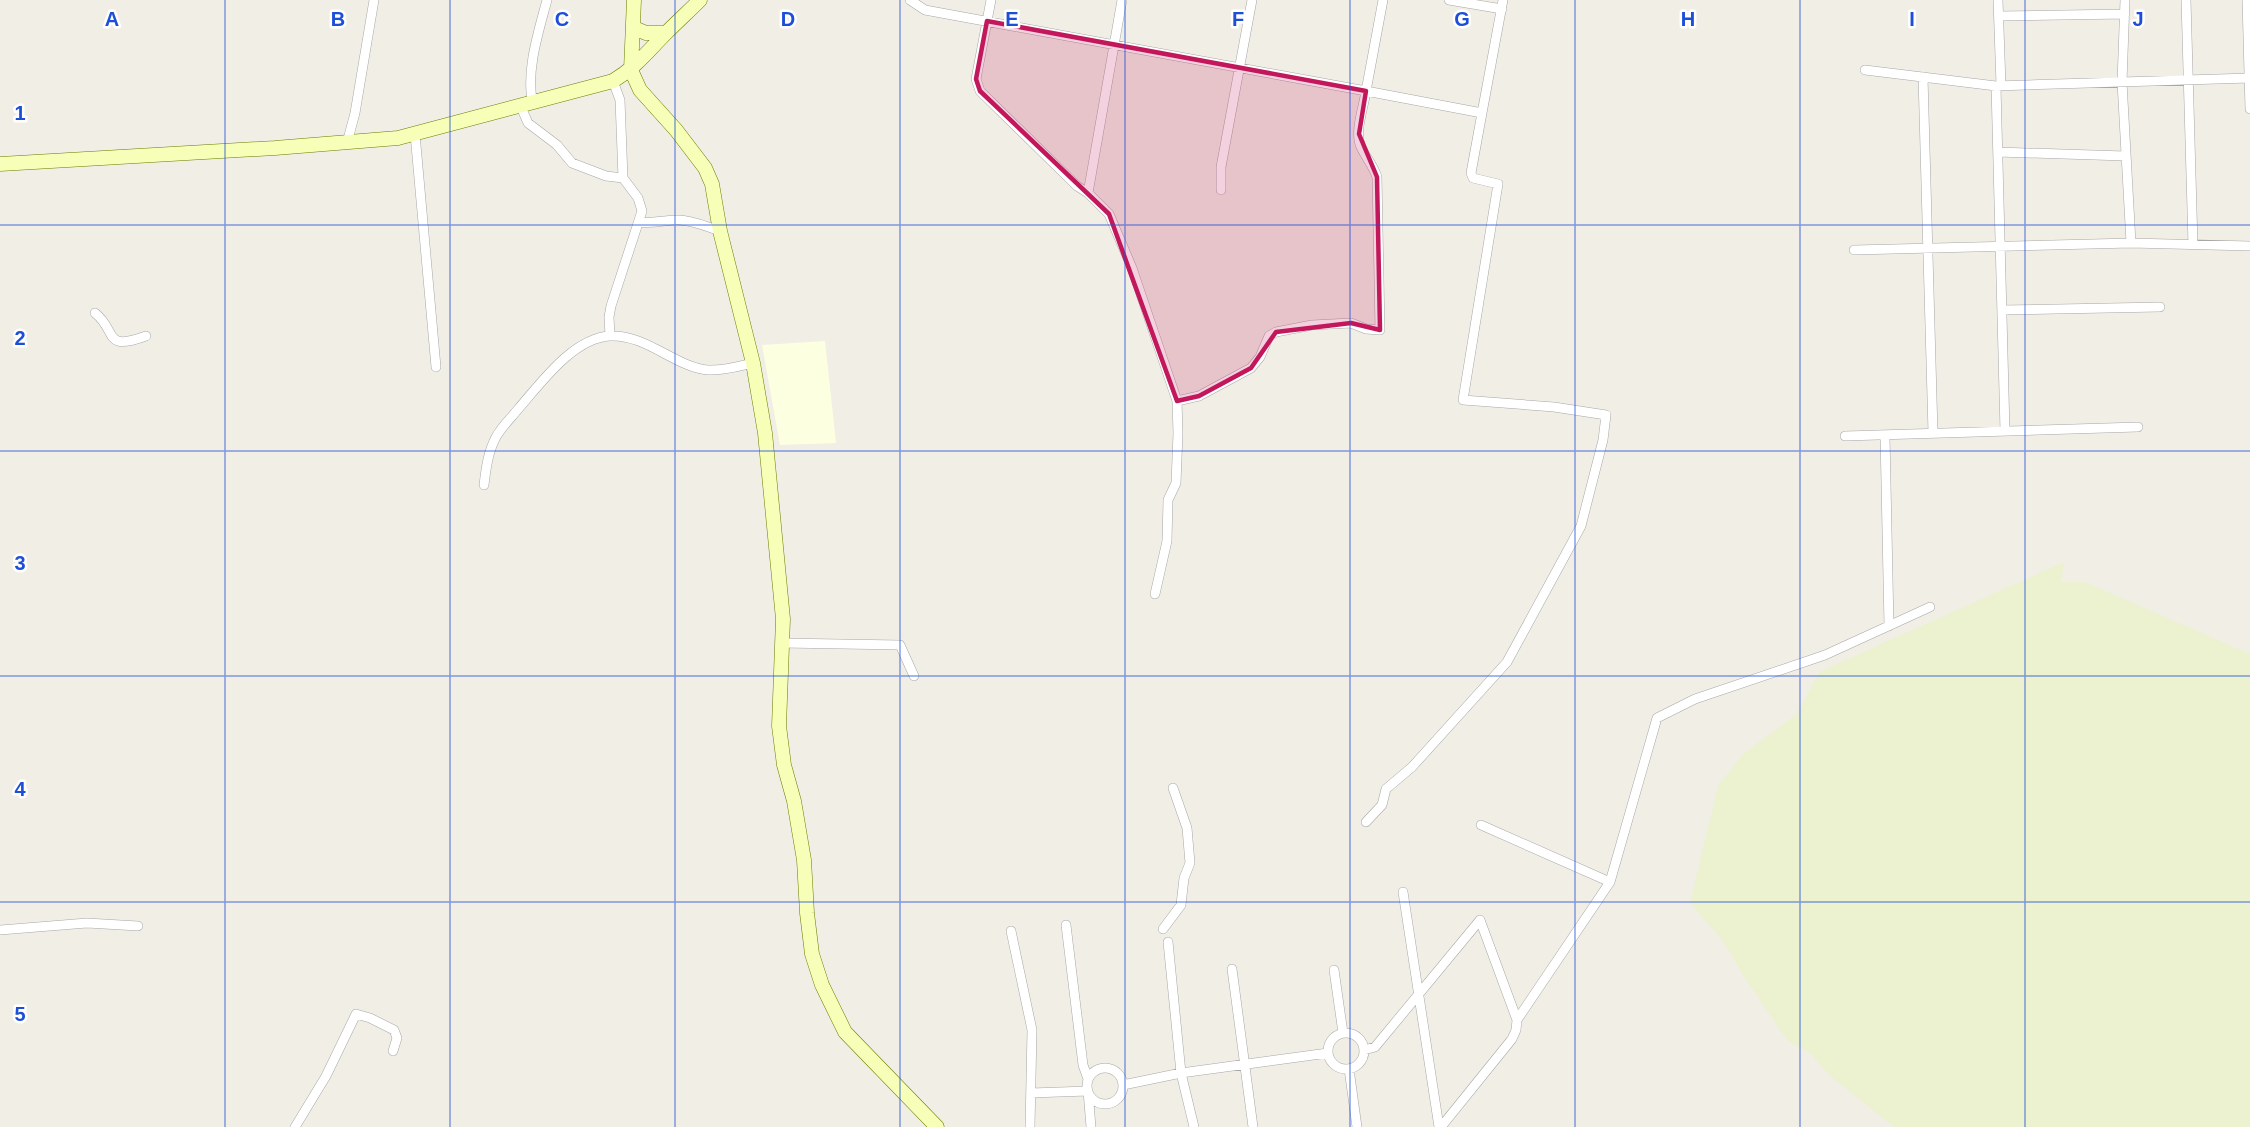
<svg xmlns="http://www.w3.org/2000/svg" width="2250" height="1127" font-family="Arial,sans-serif">
	<style>
		.education { fill: #fdffe1 }
		.farmland { fill: #ecf1d0 }
		.lines { fill: none; stroke-linecap: round; stroke-linejoin: round }
		.street-casing { stroke: #a7a7a7; stroke-width: 10 }
		.secondary-casing { stroke: #687e00; stroke-width: 15 }
		.street { stroke: #fff; stroke-width: 9 }
		.secondary { stroke: #f6feb7; stroke-width: 14 }
		.marked { fill: #c2185b; fill-opacity: 0.2; stroke: #c2185b; stroke-width: 4.5; stroke-linejoin: round }
		.grid { fill: none; stroke: #1d4ed8; stroke-width: 1.5; stroke-opacity: 0.55 }
		.grid-label { font-size: 20px; text-anchor: middle; font-weight: bold; fill: #1d4ed8; stroke: #fff; stroke-width: 5; stroke-linejoin: round; paint-order: stroke }
	</style>
	<rect width="100%" height="100%" fill="#f1eee6"/>
	<path class="education" d="M825 341 836 443 780 445 762 345Z"/>
	<path class="farmland" d="M2064 562 2061 582H2085L2250 654V1127H1894L1829 1075 1811 1054 1787 1040 1743 975 1723 941 1690 903 1718 786 1743 754 1797 714 1819 672Z"/>
	<g class="lines">
		<defs>
			<path id="street" d="M910 0 925 10 1366 91 1383 0
				M991 0 976 79 980 91 1077 186 1088 193 1109 214 1132 268 1177 401 1178 433 1176 483 1168 500 1167 541 1155 594
				M1449 0 1502 9
				M1998 0 2001 85
				M2125 0 2122 82 2131 243
				M2186 0 2193 245
				M2247 0 2250 109
				M2000 16 2125 14
				M1865 70 1996 86 2250 78
				M1923 77 1933 433
				M1996 86 2005 431
				M533 103C525 73 539 30 547 0
				M521 107 528 123 557 145 572 163 606 176 623 178
				M415 134 436 367
				M347 143 355 113 374 0
				M1998 152 2125 156
				M1221 190V167L1252 0
				M1088 193 1122 0
				M639 222C653 224 664 220 678 220 693 220 707 227 720 231
				M1854 250 2131 243 2250 246
				M2002 310 2160 307
				M95 313C118 331 102 352 146 336
				M610 336 609 317 611 306 642 211 638 198 623 178 620 100 613 81
				M1177 401 1199 396 1251 368 1260 357 1269 336 1276 332 1312 325 1351 323 1366 329 1380 330 1377 177C1373 165 1366 158 1361 147 1354 132 1364 106 1366 91L1482 113 1503 0
				M1885 435 1889 626
				M1845 436 2138 427
				M484 485C486 468 488 452 496 437 502 426 512 417 519 408 541 383 573 338 610 336 646 334 675 367 708 370 723 371 739 366 753 363
				M782 643 900 645 914 676
				M1366 822 1382 805 1386 789 1412 767 1507 662 1581 526 1603 440 1606 415 1554 407 1463 400 1498 184 1473 178 1471 173 1482 113
				M1481 825 1610 882
				M1403 892 1439 1127
				M1066 925 1083 1065 1088 1079
				M1163 929 1181 905 1184 878 1190 863 1187 828 1173 788
				M0 930 87 923 138 926
				M1011 931 1032 1030 1030 1127
				M1168 942 1181 1073 1194 1127
				M1232 969 1253 1127
				M1334 970 1343 1033
				M1328 1051a18 18 0 1 1 36 0a18 18 0 1 1-36 0Z
				M1364 1050 1375 1047 1480 920 1517 1020
				M1087 1086a18 18 0 1 1 36 0a18 18 0 1 1-36 0Z
				M1349 1069 1357 1127
				M1123 1085 1181 1073 1328 1053
				M1031 1093 1088 1091 1091 1127
				M295 1127 326 1076 356 1014 370 1018 394 1030 397 1038 393 1051
				M1441 1127 1512 1039 1516 1030 1517 1020 1610 882 1657 718 1695 699 1825 655 1930 607"/>
			<path id="secondary" d="M634 0 631 70 640 90 676 130 705 168 712 184 720 231 753 363 765 433 783 619 779 726 784 765 794 801 804 860 807 913 812 954 822 985 845 1032 937 1127
				M634 28 646 33H666
				M0 164 275 148 398 138 613 81C636 67 647 52 666 33 677 22 689 11 700 0"/>
		</defs>
		<use href="#street" class="street-casing"/>
		<use href="#secondary" class="secondary-casing"/>
		<use href="#street" class="street"/>
		<use href="#secondary" class="secondary"/>
	</g>
	<path class="marked" d="M987 21 1366 91 1359 134 1377 177 1380 330 1351 323 1276 332 1251 368 1199 396 1177 401 1109 214 980 91 976 79Z"/>
	<path class="grid" d="M225 0V1127M450 0V1127M675 0V1127M900 0V1127M1125 0V1127M1350 0V1127M1575 0V1127M1800 0V1127M2025 0V1127M0 225H2250M0 451H2250M0 676H2250M0 902H2250"/>
	<g class="grid-label">
		<text x="112" y="26">A</text>
		<text x="338" y="26">B</text>
		<text x="562" y="26">C</text>
		<text x="788" y="26">D</text>
		<text x="1012" y="26">E</text>
		<text x="1238" y="26">F</text>
		<text x="1462" y="26">G</text>
		<text x="1688" y="26">H</text>
		<text x="1912" y="26">I</text>
		<text x="2138" y="26">J</text>
		<text x="20" y="120">1</text>
		<text x="20" y="345">2</text>
		<text x="20" y="570">3</text>
		<text x="20" y="796">4</text>
		<text x="20" y="1021">5</text>
	</g>
</svg>
